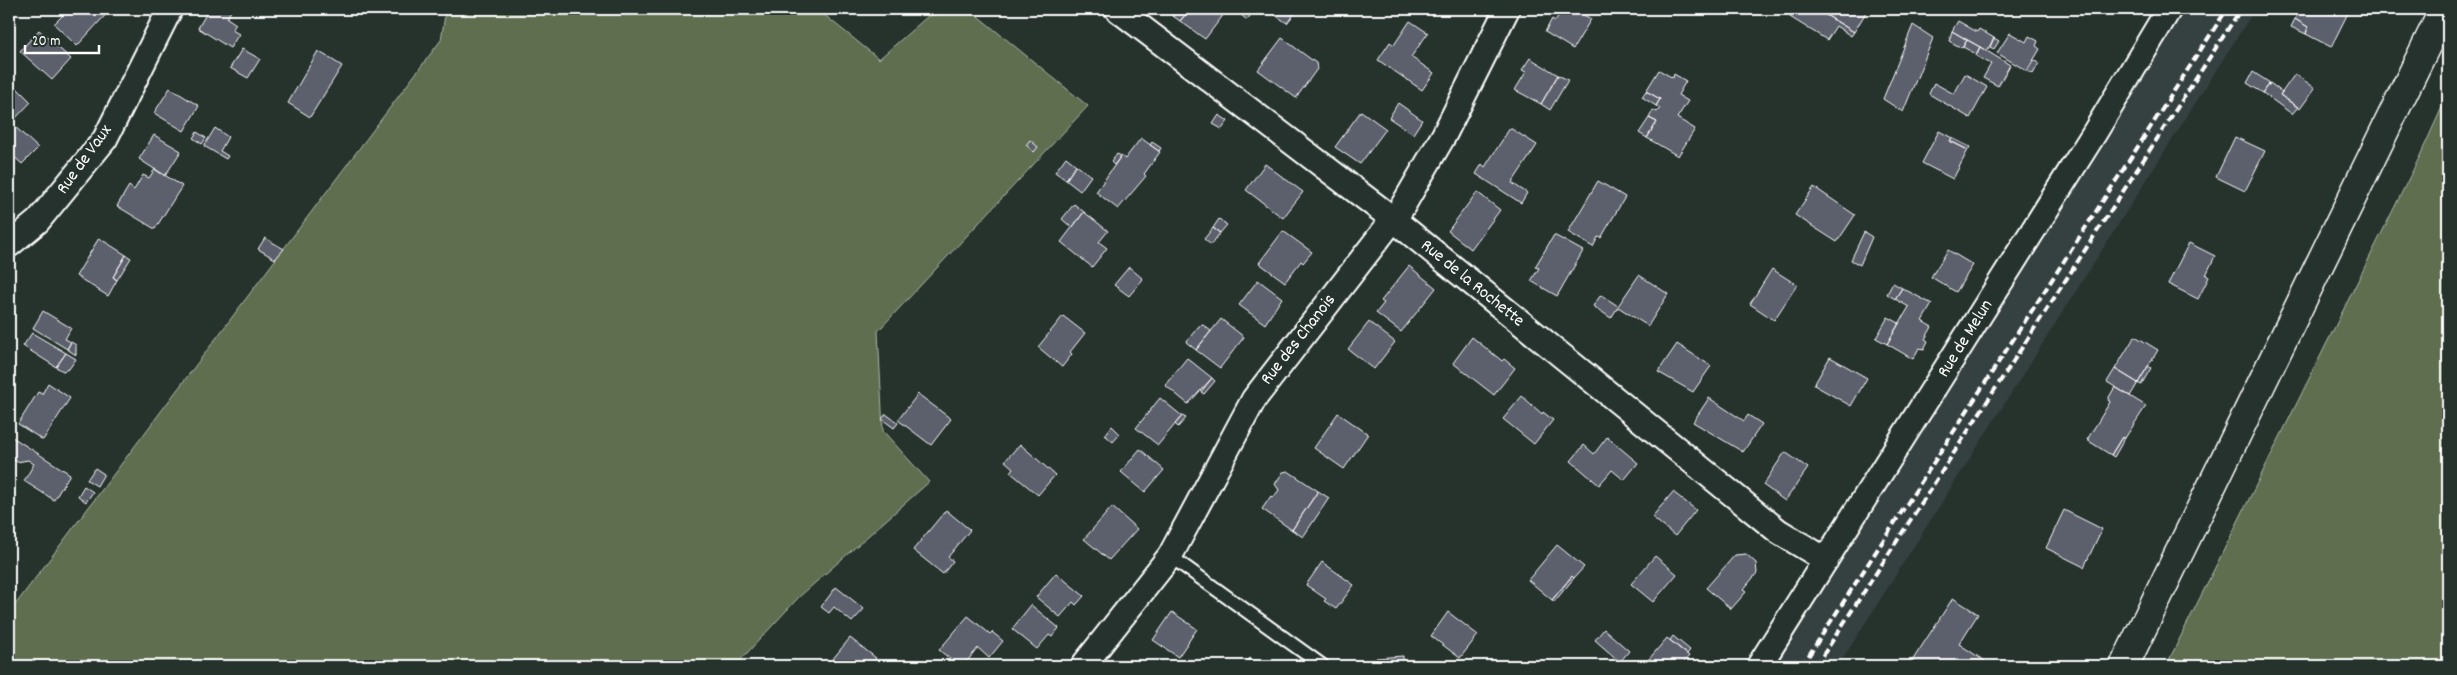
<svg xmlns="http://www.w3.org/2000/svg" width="2457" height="675" font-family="Dekko,sans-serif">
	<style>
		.built { fill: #364040 }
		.green { fill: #5f6e50; stroke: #afb6a8 }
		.building { fill: #5c5f6c; stroke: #fff }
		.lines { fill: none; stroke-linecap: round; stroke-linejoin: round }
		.service-casing { stroke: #fff; stroke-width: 16 }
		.minor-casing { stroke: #fff; stroke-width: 28 }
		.secondary-casing { stroke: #fff; stroke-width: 31 }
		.service { stroke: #26332d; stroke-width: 12 }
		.minor { stroke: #26332d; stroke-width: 24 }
		.secondary { stroke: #26332d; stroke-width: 28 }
		.rail { stroke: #fff; stroke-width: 4; stroke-dasharray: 8 4; stroke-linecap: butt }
		.labels { text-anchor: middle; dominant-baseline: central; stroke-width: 5; stroke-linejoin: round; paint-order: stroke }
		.street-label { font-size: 18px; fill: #fff; stroke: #26332d }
	</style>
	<rect width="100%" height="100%" fill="#26332d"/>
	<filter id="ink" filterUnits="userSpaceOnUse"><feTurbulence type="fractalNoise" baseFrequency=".02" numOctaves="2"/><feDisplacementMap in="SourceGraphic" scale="10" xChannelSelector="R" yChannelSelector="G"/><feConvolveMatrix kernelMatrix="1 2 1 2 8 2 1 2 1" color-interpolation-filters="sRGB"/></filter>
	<g filter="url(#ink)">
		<path class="built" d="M2183 9H2255L1838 666H1774Z"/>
		<path class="green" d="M446 9H817L879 59 928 16 969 9 1088 106 878 331 883 431 929 482 799 597 735 666H9V613L441 40Z
			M2448 94V666H2166L2419 158Z"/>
		<path class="building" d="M69 9H108L110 10 77 46 54 24Z
			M209 9H228L231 11 227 18 236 24 232 30 239 34 230 48 198 28Z
			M1163 9H1190L1180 21Z
			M1190 9H1217L1224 14 1205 39 1180 21Z
			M1243 9H1255L1247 20 1240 14Z
			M1266 9H1298L1287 23Z
			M1563 9H1573L1591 19 1573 49 1545 32 1552 19 1555 21Z
			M1795 9H1816L1854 32 1851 36 1836 26 1827 40 1790 17Z
			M1816 9H1868L1854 32Z
			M2300 9H2350L2331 47 2306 34 2308 27 2295 19Z
			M2295 19 2308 27 2306 34 2291 27Z
			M1410 21 1428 33 1411 57 1434 73 1422 90 1378 60 1390 42 1394 45Z
			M1958 21 1977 32 1979 29 1994 38 1987 51 1952 31Z
			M1913 25 1933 38 1903 112 1883 99Z
			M39 30 71 59 52 80 20 51Z
			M1952 31 1967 40 1962 48 1949 41Z
			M2010 33 2026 42 2029 36 2038 41 2036 46 2040 49 2027 71 1997 53Z
			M1282 38 1316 63 1317 69 1296 98 1258 70Z
			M1994 38 1999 41 1994 49 1990 47Z
			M1967 40 1980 47 1976 54 1963 47Z
			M1980 47 2010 65 1998 86 1983 78 1991 64 1976 56Z
			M242 49 260 59 248 78 230 68Z
			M318 51 342 66 310 117 288 103Z
			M1530 58 1558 75 1541 104 1515 90 1526 72 1522 70Z
			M2034 60 2039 63 2033 74 2027 71Z
			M1659 70 1673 78 1674 74 1686 81 1678 95 1688 101 1677 118 1695 129 1678 156 1647 138 1657 122 1649 118 1653 110 1657 112 1660 108 1656 106 1660 99 1646 91Z
			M2253 72 2270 83 2263 93 2247 83Z
			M1965 74 1987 87 1970 118 1929 94 1934 83 1954 94Z
			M2295 74 2315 88 2300 109 2280 95Z
			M1558 75 1568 80 1550 110 1541 104Z
			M12 83 31 102 11 123 38 148 22 164 9 152V87Z
			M2270 83 2282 92 2280 95 2298 107 2292 114 2263 93Z
			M170 88 199 106 184 131 154 113Z
			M1646 91 1660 99 1656 106 1642 97Z
			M1398 103 1422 120 1413 134 1389 118Z
			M1361 111 1386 129 1360 164 1335 147Z
			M1219 115 1228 121 1222 129 1213 124Z
			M1649 118 1657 122 1647 138 1639 133Z
			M215 128 228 137 220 151 228 156 226 159 204 146Z
			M1510 128 1537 145 1512 183 1527 193 1521 203 1476 174 1482 164 1485 167Z
			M1939 131 1952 138 1950 141 1968 150 1953 179 1922 163Z
			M197 132 206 138 202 144 193 138Z
			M154 135 181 151 165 176 139 159Z
			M2235 137 2265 151 2245 191 2216 177Z
			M1141 138 1160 152 1144 174 1146 176 1118 209 1096 192 1121 156 1125 159Z
			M1952 138 1970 147 1968 150 1950 141Z
			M1030 140 1038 147 1034 152 1026 145Z
			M1152 142 1161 148 1159 151 1150 145Z
			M1117 154 1121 156 1114 165 1111 162Z
			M1066 157 1076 165 1066 180 1055 172Z
			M1265 164 1303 192 1283 218 1246 190Z
			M1076 165 1091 176 1080 191 1066 180Z
			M155 169 182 186 155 229 117 206 129 186 134 190 143 175 149 178Z
			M1598 181 1625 197 1601 238 1598 237 1593 247 1568 232Z
			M1814 187 1855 215 1837 242 1795 215Z
			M1477 192 1500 210 1471 249 1448 231Z
			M1074 204 1084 212 1072 228 1062 219Z
			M1084 212 1108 231 1099 242 1107 248 1092 267 1061 242Z
			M1219 219 1227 225 1220 233 1213 228Z
			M1213 228 1220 233 1211 245 1204 239Z
			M1283 231 1312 252 1303 263 1301 261 1285 282 1259 263Z
			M1864 232 1872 237 1860 265 1851 260Z
			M1554 235 1583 251 1557 296 1531 281 1539 268 1535 267Z
			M99 238 126 255 113 277 117 280 108 296 76 276Z
			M265 238 284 249 275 259 258 249Z
			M2189 243 2215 256 2206 275 2209 277 2198 299 2168 284Z
			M1948 250 1973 265 1956 292 1931 277Z
			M126 255 131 258 117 280 113 277Z
			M1409 266 1436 288 1401 332 1376 313 1384 303 1381 301Z
			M1129 267 1143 279 1129 296 1114 285Z
			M1772 269 1797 285 1774 320 1750 304Z
			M1639 275 1668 294 1648 326 1618 307 1611 318 1593 306 1601 295 1618 306Z
			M1258 280 1282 298 1265 324 1239 305Z
			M1893 283 1902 288 1895 299 1887 294Z
			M1902 288 1932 304 1922 321 1932 327 1925 339 1928 341 1924 349 1919 348 1913 359 1887 344 1909 307 1895 299Z
			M43 311 71 328 65 339 71 342 67 349 33 328Z
			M1063 316 1085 333 1070 352 1072 354 1062 367 1038 347Z
			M1888 317 1899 323 1887 344 1876 338Z
			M1221 319 1244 337 1220 368 1196 350Z
			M1369 322 1395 342 1374 369 1348 349Z
			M1203 325 1211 331 1196 350 1186 342 1199 326Z
			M32 333 66 353 56 367 23 346Z
			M2135 336 2158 350 2138 383 2115 369Z
			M1472 337 1502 361 1504 359 1515 368 1494 395 1453 363Z
			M71 342 76 345V355L67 349Z
			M1677 344 1711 366 1693 392 1658 372Z
			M66 353 76 359 69 369 63 371 56 367Z
			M1830 357 1867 378 1851 406 1814 385Z
			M1187 358 1212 378 1188 404 1165 385Z
			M2148 366 2151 368 2141 385 2138 383Z
			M2115 369 2138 383 2130 396 2107 382Z
			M1212 378 1215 381 1204 394 1201 392Z
			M48 383 70 398 43 440 18 424 38 392 42 394Z
			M2115 387 2146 406 2125 438 2122 437 2111 455 2087 440 2110 402 2108 399Z
			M918 394 951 419 931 445 898 420Z
			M1522 396 1542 414 1543 412 1553 420 1534 444 1503 419Z
			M1160 398 1182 416 1158 445 1136 428Z
			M1709 398 1744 421 1748 415 1762 424 1743 452 1693 422Z
			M1338 413 1368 434 1344 469 1314 448Z
			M886 414 898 423 894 428 882 419Z
			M1182 416 1186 418 1178 427 1175 424Z
			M1112 426 1120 434 1113 442 1105 435Z
			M9 435 70 474 54 500 24 481 34 464 28 460 17 462 9 457Z
			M1607 437 1638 463 1624 480 1612 470 1599 485 1571 461 1584 445 1594 454Z
			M2122 437 2125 438 2114 457 2111 455Z
			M1020 444 1055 475 1038 495 1010 472 1013 468 1005 461Z
			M1140 449 1164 470 1145 492 1121 472Z
			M1785 452 1808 468 1785 501 1763 485Z
			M95 468 104 474 97 486 87 480Z
			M1288 471 1318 491 1292 530 1262 509 1271 496 1273 498 1279 490 1275 484 1283 472Z
			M84 486 93 492 86 502 78 496Z
			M1318 491 1329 498 1303 537 1292 530Z
			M1673 492 1696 510 1675 536 1652 517Z
			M1112 507 1137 529 1109 560 1084 539Z
			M946 510 970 530 948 557 953 561 943 574 913 550Z
			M2064 510 2102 529 2084 567 2046 548Z
			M1557 545 1584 567 1574 578 1572 576 1552 600 1528 580Z
			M1746 554 1756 563 1757 573 1743 590 1746 592 1731 609 1706 588 1735 555Z
			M1655 556 1677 574 1653 602 1631 584Z
			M1322 562 1354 585 1336 609 1324 601 1326 599 1306 585Z
			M1056 573 1084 596 1076 605 1073 602 1060 617 1036 597Z
			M1572 576 1574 578 1554 602 1552 600Z
			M836 587 864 609 852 622 834 607 829 613 821 607Z
			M1953 598 1978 614 1959 644 1986 662 1983 666H1920L1912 661Z
			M1031 605 1059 628 1052 637 1049 635 1037 649 1012 629Z
			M1172 612 1197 629 1178 657 1153 640Z
			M1448 612 1478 635 1460 658 1431 636Z
			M968 616 990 634 992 632 1003 641 989 658 978 648 963 666H959L939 650Z
			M1604 629 1629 651 1620 662 1595 640Z
			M1673 636 1690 650 1687 654 1670 640Z
			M850 638 876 658 869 666H827Z
			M1667 638 1689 656 1681 666H1643Z
			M1403 656V666H1376V658Z
			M1250 658 1262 666H1244Z"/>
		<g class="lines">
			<defs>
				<path id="service" d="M1170 556 1323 666"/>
				<path id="minor" d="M1117 9 1393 219 1778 531 1826 560
					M9 245 38 221 105 139 170 9
					M1083 666 1170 556 1254 399 1401 209 1444 135 1507 9
					M1759 666 2095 132 2169 9"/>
				<path id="secondary" d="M2124 666 2444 9"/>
			</defs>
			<use href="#service" class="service-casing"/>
			<use href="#minor" class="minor-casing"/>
			<use href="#secondary" class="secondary-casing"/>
			<use href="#service" class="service"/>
			<use href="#minor" class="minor"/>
			<use href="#secondary" class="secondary"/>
			<path class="rail" d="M1802 666 2227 9
				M1816 666 2241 9"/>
		</g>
	</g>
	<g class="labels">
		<g class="street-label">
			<text transform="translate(85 160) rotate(-54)">Rue de Vaux</text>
			<text transform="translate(1472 284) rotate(39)">Rue de la Rochette</text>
			<text transform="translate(1966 339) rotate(-58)">Rue de Melun</text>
			<text transform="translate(1299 340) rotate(-52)">Rue des Chanois</text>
		</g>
	</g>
	<rect width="2457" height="675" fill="none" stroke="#26332d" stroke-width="30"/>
	<rect x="15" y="15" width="2427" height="645" fill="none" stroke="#fff" stroke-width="2" filter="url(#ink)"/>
	<path d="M25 45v8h74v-8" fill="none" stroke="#ffffff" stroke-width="2.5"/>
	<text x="32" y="45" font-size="15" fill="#ffffff" stroke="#26332d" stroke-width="4" paint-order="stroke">20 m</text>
</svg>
